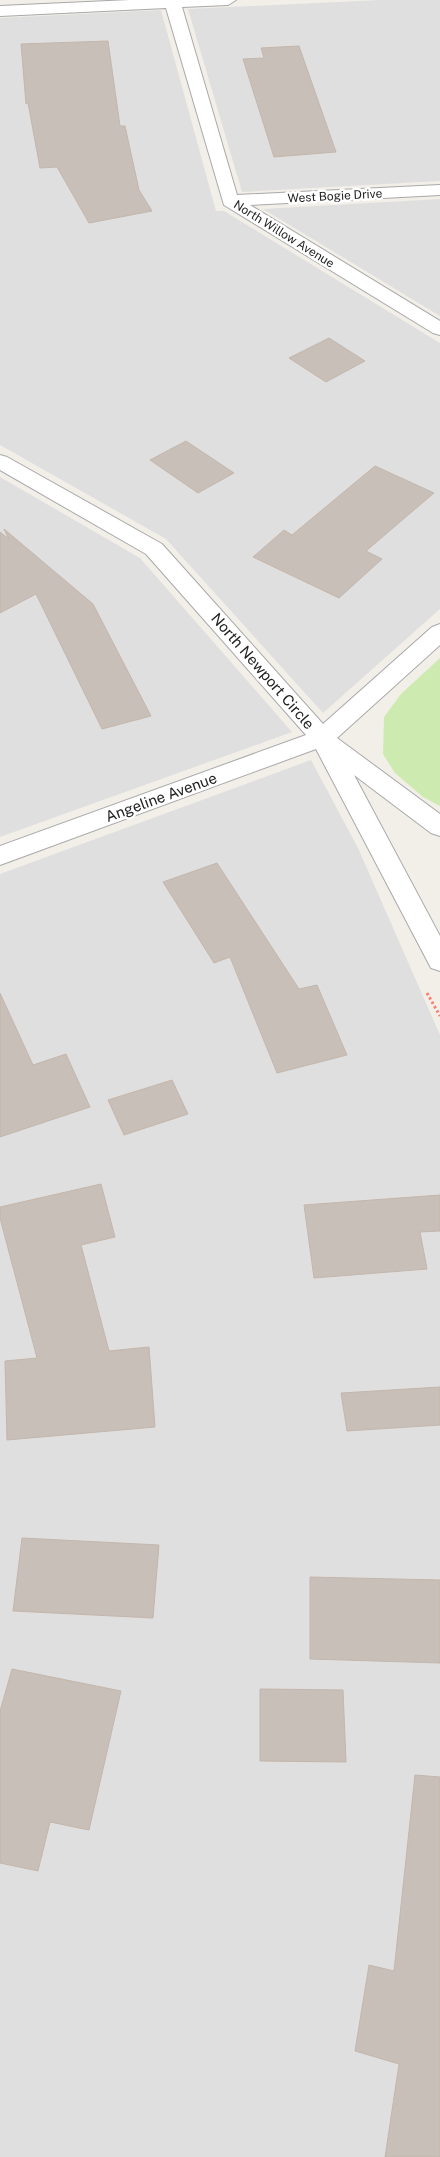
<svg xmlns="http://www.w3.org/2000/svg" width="440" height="2157" font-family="'Public Sans',sans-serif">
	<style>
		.residential { fill: #e0dfdf }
		.grass { fill: #cdebb0 }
		.building { fill: #c7bfb8; stroke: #c4b6ab }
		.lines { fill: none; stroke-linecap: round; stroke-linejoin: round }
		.minor-casing { stroke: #a9a9a9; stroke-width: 2 }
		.path { stroke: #fa8072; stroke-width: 3; stroke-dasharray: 2.5 2.5; stroke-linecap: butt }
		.minor { fill: #fff; fill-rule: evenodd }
		.labels { text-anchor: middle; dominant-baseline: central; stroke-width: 5; stroke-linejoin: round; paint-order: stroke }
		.far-street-label { font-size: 12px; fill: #222; stroke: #fff }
		.street-label { font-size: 15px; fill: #222; stroke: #fff }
	</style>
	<rect width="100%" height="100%" fill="#f2efe9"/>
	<path class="residential" d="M380 0H440V181L242 192 188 9Z
		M161 10 216 211H224L440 343V609L323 713 166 539 0 445V18Z
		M440 199V316L263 209Z
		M0 477 140 558 292 732 0 837Z
		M311 760 358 848 440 1035V2157H0V874Z"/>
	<path class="grass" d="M440 658V806L423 797 395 773 383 754 384 717 401 694Z"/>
	<path class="building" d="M108 41 120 126H125L139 190 152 211 89 223 57 167 40 168 28 103 26 104 21 44Z
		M299 46 336 152 274 157 243 59 264 58 261 48Z
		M329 338 365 361 326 382 289 358Z
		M186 441 234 473 198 493 150 460Z
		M375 466 434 493 366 551 382 559 339 598 253 557 284 530 292 535Z
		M4 529 93 604 151 716 102 729 36 594 0 613V532L9 539Z
		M217 863 299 989 317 985 347 1055 277 1073 230 957 214 963 163 882Z
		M0 993 33 1065 66 1054 90 1107 0 1137Z
		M172 1080 188 1114 124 1135 108 1100Z
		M101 1184 115 1237 81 1245 109 1351 149 1347 155 1427 7 1440 5 1361 37 1358 0 1218V1207Z
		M440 1195V1231L420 1232 427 1269 314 1278 304 1205Z
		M440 1387V1425L347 1431 341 1393Z
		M22 1538 159 1545 153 1618 13 1611Z
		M310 1577 440 1580V1663L310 1659Z
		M12 1669 121 1691 89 1830 50 1822 38 1871 0 1863V1711Z
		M260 1689 343 1690 346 1762 260 1761Z
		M415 1775 440 1777V2157H385L399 2064 355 2051 369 1965 394 1971Z"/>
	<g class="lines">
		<defs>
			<path id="minor" d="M130 0H236L228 5 182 7 237 195 440 185V195L250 205 440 321V335L433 333 224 205 166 8 0 16V6Z
				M0 455 7 457 162 544 323 724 432 627 440 624V645L337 738 440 814V836L431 833 354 775 440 936V971L431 968 316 749 0 865V846L306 735 146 554 0 470Z"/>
		</defs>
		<use href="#minor" class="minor-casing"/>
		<path class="path" d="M427 993 440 1016"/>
		<use href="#minor" class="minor"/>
	</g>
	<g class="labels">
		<g class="far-street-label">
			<text transform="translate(335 196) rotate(-3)">West Bogie Drive</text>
			<text transform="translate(284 234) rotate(32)">North Willow Avenue</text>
		</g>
		<g class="street-label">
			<text transform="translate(263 671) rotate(49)">North Newport Circle</text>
			<text transform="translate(161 797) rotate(-20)">Angeline Avenue</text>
		</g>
	</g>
</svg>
